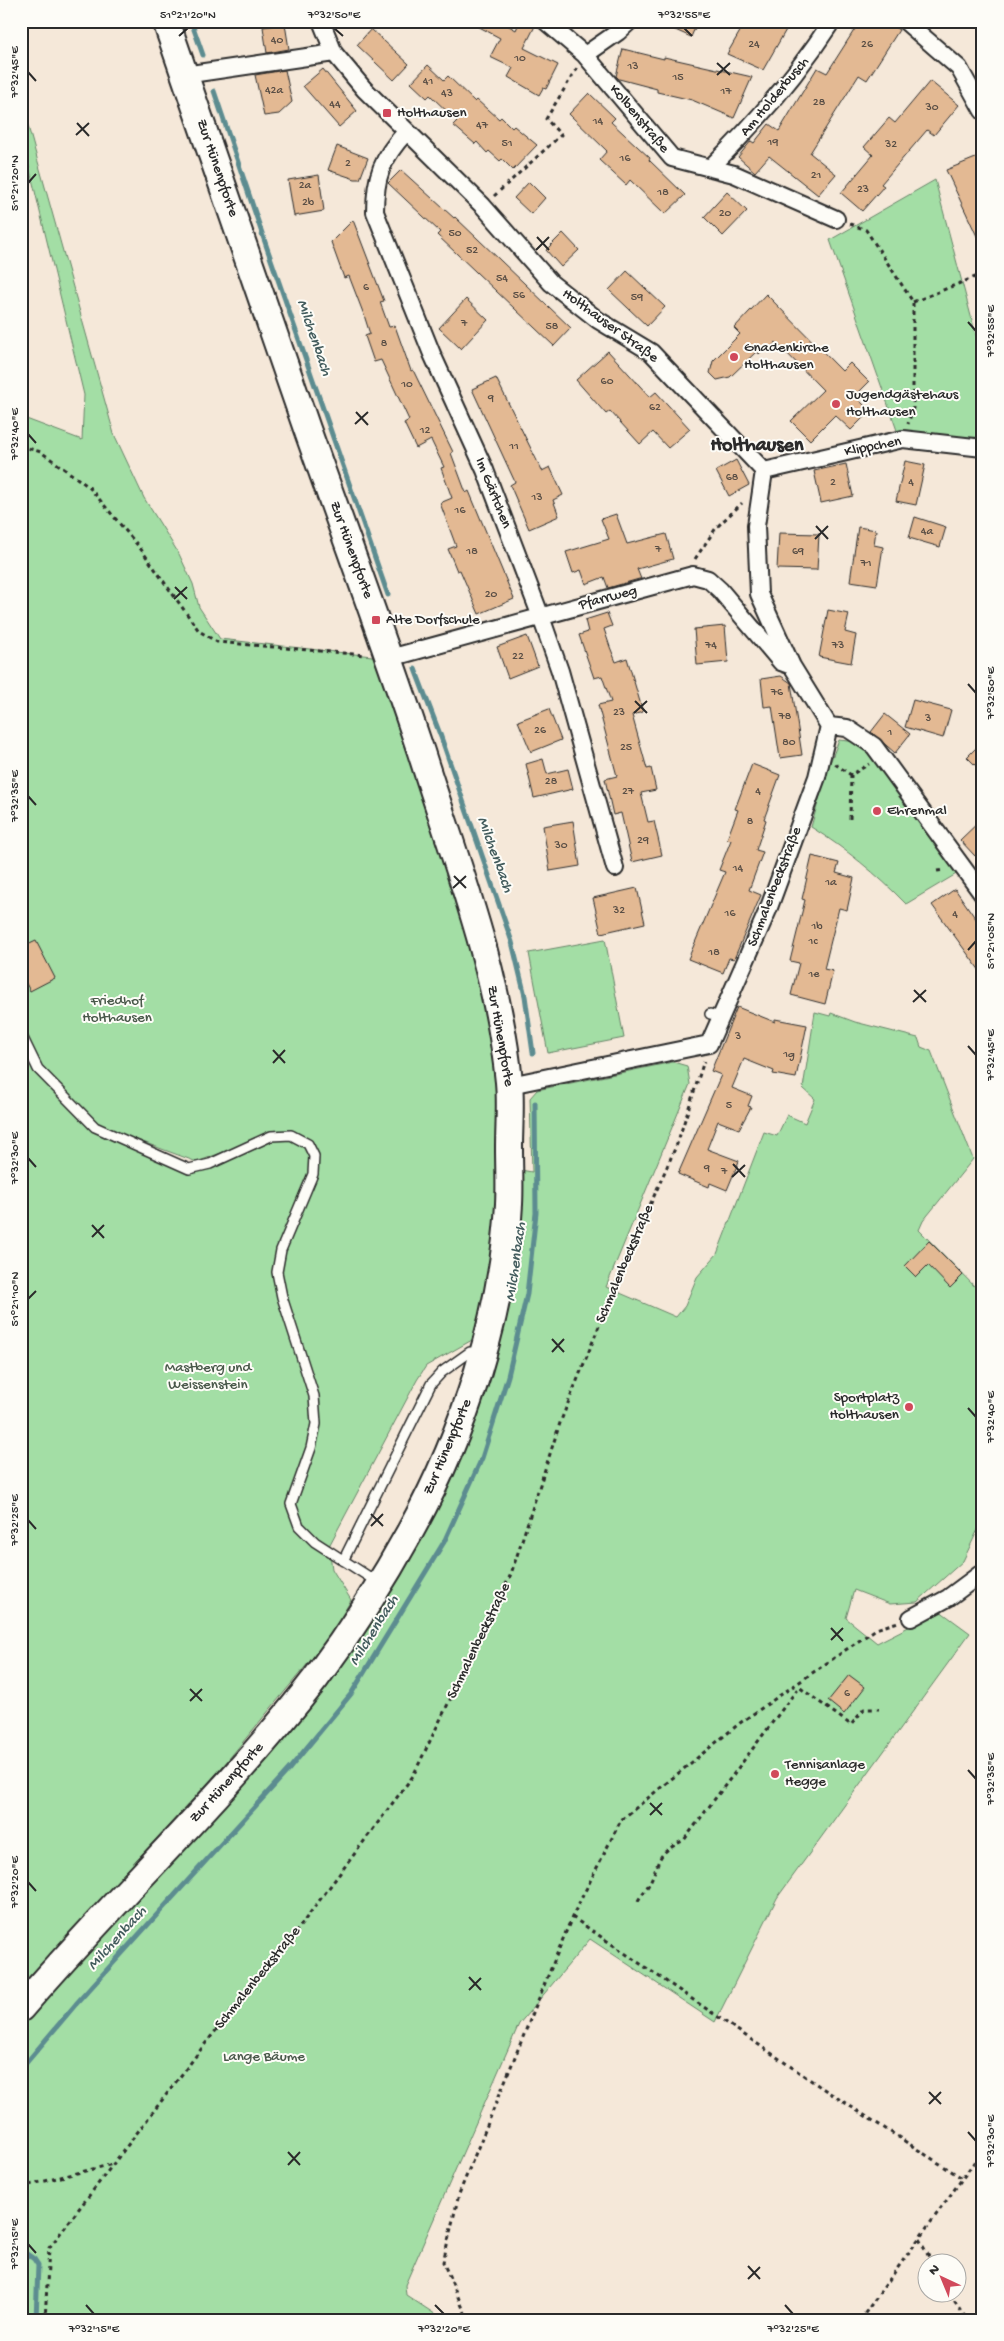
<svg xmlns="http://www.w3.org/2000/svg" width="1004" height="2341" font-family="'Gochi Hand',sans-serif">
	<style>
		.green { fill: #a3dea5; stroke: #678468 }
		.lines { fill: none; stroke-linecap: round; stroke-linejoin: round }
		.stream { stroke: #5c8c90; stroke-width: 5 }
		.building { fill: #e3b993; stroke: #2b2b2b }
		.service-casing { stroke: #2b2b2b; stroke-width: 12 }
		.minor-casing { stroke: #2b2b2b; stroke-width: 20 }
		.primary-casing { stroke: #2b2b2b; stroke-width: 30 }
		.path { stroke: #2b2b2b; stroke-width: 3; stroke-dasharray: 4 4; stroke-linecap: butt }
		.service { stroke: #fdfcf7; stroke-width: 9 }
		.minor { stroke: #fdfcf7; stroke-width: 16 }
		.primary { stroke: #fdfcf7; stroke-width: 26 }
		.ticks { fill: none; stroke: #2b2b2b; stroke-width: 2 }
		.poi-dot { fill: #d1495b; stroke: #fdfcf7; stroke-width: 2 }
		.labels { text-anchor: middle; dominant-baseline: central; stroke-width: 4; stroke-linejoin: round; paint-order: stroke }
		.number-label { font-size: 12px; fill: #594e45 }
		.street-label { font-size: 15px; fill: #2b2b2b; stroke: #fdfcf7 }
		.poi-label { font-size: 15px; fill: #2b2b2b; stroke: #fdfcf7; text-anchor: start }
		.park-label { font-size: 15px; fill: #49584a; stroke: #fdfcf7 }
		.water-label { font-size: 16px; font-style: italic; fill: #435c5d; stroke: #fdfcf7 }
		.district-label { font-size: 20px; font-weight: bold; fill: #2b2b2b; stroke: #fdfcf7 }
		.neatline { fill: none; stroke: #2b2b2b; stroke-width: 2 }
		.ticks-label { font-size: 12px; text-anchor: middle; fill: #2b2b2b }
	</style>
	<rect width="100%" height="100%" fill="#f5e8d9"/>
	<filter id="ink" filterUnits="userSpaceOnUse"><feTurbulence type="fractalNoise" baseFrequency=".02" numOctaves="2"/><feDisplacementMap in="SourceGraphic" scale="10" xChannelSelector="R" yChannelSelector="G"/><feConvolveMatrix kernelMatrix="1 2 1 2 8 2 1 2 1" color-interpolation-filters="sRGB"/></filter>
	<g filter="url(#ink)">
		<path class="green" d="M21 101 114 434 144 498 179 554 193 584 199 607 220 639 390 658 480 938 509 1168 532 1172 530 1098 537 1090 673 1062 687 1066 690 1084 606 1287 676 1317 685 1306 697 1277 717 1254 764 1132 777 1136 787 1115 805 1123 815 1099 803 1088 815 1012 830 1016 831 1013 855 1022 918 1038 921 1047 931 1051 973 1159 923 1221 919 1230 983 1295V1519L963 1561 917 1602 890 1604 854 1590 846 1618 877 1643 940 1611 970 1633 777 1898 715 2022 590 1939 519 2024 405 2285 406 2295 444 2320H21V2026L235 1795 324 1684 359 1635 488 1331 426 1366 417 1380 329 1546 332 1569 351 1600 329 1638 218 1772 21 1985V1044L34 1073 94 1128 170 1166 191 1172 244 1144 197 1162 97 1125 40 1067 21 1028V417L82 440 84 395 21 133Z
			M935 180 977 339 983 384V437L900 439 830 240Z
			M839 740 858 742 884 767 958 873 906 904C877 874 846 849 811 827L828 768Z
			M605 939 624 1038 548 1053 529 953Z"/>
		<g class="lines">
			<path class="stream" d="M191 21 203 55
				M214 91 267 248 388 595
				M415 669 441 737 512 942 525 996 533 1053
				M21 2069 76 2004 290 1768 351 1694 444 1542 482 1458 508 1376 527 1294 536 1213 535 1103
				M21 2250 34 2259 38 2265 36 2320"/>
		</g>
		<path class="building" d="M468 21H500L516 30 520 21 535 26 524 48 558 65 546 89 543 88 539 95 508 77 513 68 490 57 500 38Z
			M655 21H698L691 37Z
			M746 21H791L763 70 727 54Z
			M860 21H885L899 30 867 80 859 75 810 153 836 174 818 195 769 156 755 172 738 157 751 141 754 143 769 124 779 131 817 68 827 73Z
			M285 24 289 49 267 53 263 27Z
			M371 29 409 64 394 80 357 45Z
			M623 49 664 59V57L752 77 734 118 692 100 657 92V89L619 79 616 76Z
			M428 65 444 80 448 76 475 102 477 100 488 110V109L499 119 501 117 512 128 514 126 537 145 513 170 502 159 500 161 489 151 487 153 477 142 475 144 453 125 457 121 430 95 427 98 411 83Z
			M323 69 357 111 339 127 303 86Z
			M285 70 292 102 279 114 264 116 255 75Z
			M930 81 959 105 934 135 927 130 881 184 884 186 862 211 841 193 873 155 864 147 889 118 895 123Z
			M589 93 615 118 611 122 650 158 649 160 685 195 665 214 630 180 626 185 599 160 607 151 569 114Z
			M337 146 368 158 360 179H355L328 170Z
			M983 155V249L946 170Z
			M401 170 454 218 455 217 571 328 554 346 437 235 440 232 388 183Z
			M319 175 324 211 294 216 288 180Z
			M529 182 545 198 531 214 514 198Z
			M727 192 747 211 723 236 704 217Z
			M353 220 384 301 380 302 389 327 395 326 411 371 413 370 453 452 451 453 466 493 469 491 514 599 479 614 460 570 457 571 448 549 456 546 440 503 452 498 441 468 444 467 431 440 416 448 404 423 409 420 381 360 374 362 365 336 370 334 364 315 349 276 344 278 331 242Z
			M563 233 579 250 561 267 546 250Z
			M627 271 665 307 647 326 609 290Z
			M766 294 842 371 850 363 869 382 855 396 870 411 851 430 835 415 810 440 791 421 823 390 776 342 770 348 767 346 759 354 757 351 730 377 717 380 710 373 713 361 740 334 734 328Z
			M466 299 488 320 461 349 439 328Z
			M608 351 650 397 656 392 690 429 668 448 653 432 640 444 610 411 606 414 576 380Z
			M496 378 542 471 550 467 563 495 553 500 559 516 529 529 510 485 515 482 472 389Z
			M736 460 749 485 729 496 716 471Z
			M905 461 925 465 916 505 896 501Z
			M846 464 853 496 821 503 814 471Z
			M616 514 627 544 666 534 673 559 637 569 641 579H639L608 588 604 577 586 584 581 570 573 573 566 552 609 539 601 519Z
			M915 517 946 527 940 547 909 538Z
			M858 527 876 530 874 545 883 547 877 585 850 581Z
			M779 533 819 534 817 570 777 569Z
			M828 610 849 614 845 632 856 635 851 663 819 657Z
			M607 613 612 626 604 629 610 647 616 662 627 658 643 712 632 715 647 769 651 768 656 790 641 793 648 822 654 821 662 855 632 862 621 813 613 815 605 779 617 776 598 705 611 702 602 676 594 678 579 635 588 632 585 620Z
			M725 626 728 662 697 665 694 629Z
			M527 636 538 666 508 678 497 647Z
			M781 676 791 683 802 755 780 758 772 706 764 707 761 679Z
			M913 700 951 710 943 738 905 727Z
			M549 709 561 740 531 752 518 721Z
			M885 714 910 734 895 753 871 732Z
			M983 741V773L967 757Z
			M543 759 547 774 568 769 573 789 534 798 526 764Z
			M752 764 780 775 764 819 766 820 756 850 763 852 749 890 761 895 734 959 729 958 723 973 688 959 725 872 719 870 731 840 727 839 738 810 735 809Z
			M983 818V848L975 856 960 840Z
			M573 821 580 866 550 871 543 826Z
			M812 856 839 863 836 873 854 878 847 910 839 908 824 969 833 971 825 1004 791 995 799 963 790 961 805 900 802 899Z
			M637 888 645 923 601 933 593 898Z
			M955 889 983 929V975L932 905Z
			M36 941 55 978 30 991 21 974V948Z
			M737 1007 775 1022V1019L807 1025 796 1078 773 1074 774 1071 744 1059 732 1088 752 1096 748 1106 751 1107 739 1129 718 1121 707 1149 739 1161 727 1190 710 1183 709 1187 678 1174 721 1075 711 1071Z
			M929 1241 963 1275 950 1288 928 1265 916 1277 905 1266Z
			M849 1675 865 1687 844 1714 828 1701Z"/>
		<g class="lines">
			<defs>
				<path id="service" d="M710 1014 722 1017
					M21 1034 38 1069 95 1127 189 1169 210 1164 271 1136 291 1135 308 1144 314 1156 313 1174 281 1250 277 1272 282 1297 314 1396 316 1424 311 1448 291 1504 299 1526 315 1542 377 1582
					M343 1561 431 1384 442 1372 470 1352 480 1353"/>
				<path id="minor" d="M321 21 334 53 364 89 483 206 551 283 598 320 651 352 764 471 756 526 759 594 792 666 829 726
					M545 21 585 55 672 158 734 174 836 219
					M905 21 959 68 983 111
					M585 55 618 32 630 21
					M184 75 334 53
					M406 132C382 158 375 176 375 212L432 354 485 470 541 617 560 671 615 868
					M711 167C758 121 796 76 832 21
					M764 471 903 439 983 448
					M390 658 693 575 708 579 720 590 781 662 792 666
					M829 726 847 728 874 746 983 895
					M510 1085 709 1044 768 910 817 777 829 726
					M911 1618 948 1598 983 1572"/>
				<path id="primary" d="M21 2008C117 1896 226 1795 316 1678 351 1631 383 1581 411 1530 464 1434 503 1314 509 1204 510 1185 509 1167 509 1148 509 1127 511 1104 509 1082 498 968 455 860 421 752 385 643 345 536 307 429 259 293 213 157 166 21"/>
			</defs>
			<use href="#service" class="service-casing"/>
			<use href="#minor" class="minor-casing"/>
			<use href="#primary" class="primary-casing"/>
			<path class="path" d="M494 196 561 135 546 119 577 68
				M850 224 866 230 913 302V408L908 424
				M913 302 983 274
				M21 446 41 452 89 487 140 548 199 631 217 642 365 655
				M695 559 716 528 742 503
				M835 764 851 775
				M850 819 851 775 869 764
				M937 871 944 870
				M638 1901C641 1895 646 1890 649 1884 662 1859 654 1855 684 1840L799 1687 851 1725 864 1709H879
				M572 1917 822 2088 962 2178
				M21 2187 113 2164
				M919 2239 933 2264
				M950 2294 967 2320
				M45 2320 49 2248 205 2044 301 1925 413 1776 511 1574 560 1423 624 1264 677 1144 704 1061
				M472 2320 465 2313 443 2262 459 2194 572 1917 621 1820 740 1723 876 1629 898 1622
				M860 2320 983 2150"/>
			<use href="#service" class="service"/>
			<use href="#minor" class="minor"/>
			<use href="#primary" class="primary"/>
		</g>
	</g>
	<path class="ticks" d="M334 28 343 36M684 28 692 36M179 36 188 28M717 63 730 75M28 72 36 81M717 75 730 63M77 123 89 136M76 135 89 123M28 183 36 174M537 237 549 250M536 250 549 237M968 322 976 331M356 412 368 425M355 424 368 412M28 434 36 443M816 526 828 539M815 539 828 526M175 587 187 599M174 599 187 587M968 684 976 693M635 701 647 713M634 713 647 701M28 796 36 805M454 876 466 888M453 888 466 876M968 950 976 941M914 990 926 1002M913 1002 926 990M968 1046 976 1055M273 1050 285 1063M273 1063 285 1050M28 1158 36 1167M733 1164 745 1177M732 1177 745 1165M92 1225 104 1238M92 1237 104 1225M28 1299 36 1291M552 1339 564 1352M552 1352 564 1339M968 1408 976 1417M371 1514 383 1526M28 1520 36 1529M371 1526 383 1514M831 1628 843 1641M831 1640 843 1628M190 1689 202 1701M190 1701 202 1689M968 1770 976 1779M650 1803 662 1815M650 1815 662 1803M28 1882 36 1891M469 1977 481 1990M469 1990 481 1978M929 2092 941 2104M929 2104 941 2092M968 2132 976 2141M288 2152 300 2165M288 2165 300 2152M28 2244 36 2253M748 2266 760 2279M748 2279 760 2267M86 2305 94 2314M435 2305 444 2314M785 2305 793 2314"/>
	<g class="poi-dot">
		<rect x="382" y="108" width="10" height="10" rx="2.5"/>
		<circle cx="734" cy="357" r="5"/>
		<circle cx="836" cy="404" r="5"/>
		<rect x="371" y="615" width="10" height="10" rx="2.5"/>
		<circle cx="877" cy="811" r="5"/>
		<circle cx="909" cy="1407" r="5"/>
		<circle cx="775" cy="1774" r="5"/>
	</g>
	<g class="labels">
		<g class="number-label">
			<text x="277" y="41">40</text>
			<text x="754" y="45">24</text>
			<text x="867" y="45">26</text>
			<text x="520" y="59">10</text>
			<text x="633" y="67">13</text>
			<text x="678" y="78">15</text>
			<text x="428" y="82">41</text>
			<text x="274" y="91">42a</text>
			<text x="726" y="92">17</text>
			<text x="447" y="94">43</text>
			<text x="819" y="103">28</text>
			<text x="335" y="105">44</text>
			<text x="932" y="108">30</text>
			<text x="598" y="122">14</text>
			<text x="482" y="126">47</text>
			<text x="773" y="143">19</text>
			<text x="507" y="144">51</text>
			<text x="891" y="145">32</text>
			<text x="625" y="159">16</text>
			<text x="348" y="164">2</text>
			<text x="816" y="176">21</text>
			<text x="305" y="186">2a</text>
			<text x="863" y="190">23</text>
			<text x="663" y="193">18</text>
			<text x="308" y="203">2b</text>
			<text x="725" y="214">20</text>
			<text x="455" y="234">50</text>
			<text x="472" y="251">52</text>
			<text x="502" y="279">54</text>
			<text x="366" y="288">6</text>
			<text x="519" y="296">56</text>
			<text x="637" y="298">59</text>
			<text x="464" y="324">7</text>
			<text x="552" y="327">58</text>
			<text x="384" y="344">8</text>
			<text x="607" y="382">60</text>
			<text x="407" y="385">10</text>
			<text x="491" y="399">9</text>
			<text x="655" y="408">62</text>
			<text x="425" y="431">12</text>
			<text x="514" y="447">11</text>
			<text x="732" y="478">68</text>
			<text x="833" y="483">2</text>
			<text x="911" y="483">4</text>
			<text x="537" y="498">13</text>
			<text x="460" y="511">16</text>
			<text x="927" y="532">4a</text>
			<text x="658" y="550">7</text>
			<text x="472" y="552">18</text>
			<text x="798" y="552">69</text>
			<text x="866" y="564">71</text>
			<text x="491" y="595">20</text>
			<text x="711" y="646">74</text>
			<text x="838" y="646">73</text>
			<text x="518" y="657">22</text>
			<text x="777" y="693">76</text>
			<text x="619" y="713">23</text>
			<text x="785" y="717">78</text>
			<text x="928" y="719">3</text>
			<text x="540" y="731">26</text>
			<text x="890" y="733">1</text>
			<text x="789" y="743">80</text>
			<text x="626" y="748">25</text>
			<text x="551" y="782">28</text>
			<text x="628" y="792">27</text>
			<text x="758" y="792">4</text>
			<text x="750" y="822">8</text>
			<text x="643" y="841">29</text>
			<text x="561" y="846">30</text>
			<text x="738" y="869">14</text>
			<text x="831" y="883">1a</text>
			<text x="619" y="911">32</text>
			<text x="730" y="914">16</text>
			<text x="955" y="915">4</text>
			<text x="817" y="927">1b</text>
			<text x="813" y="942">1c</text>
			<text x="714" y="953">18</text>
			<text x="814" y="975">1e</text>
			<text x="738" y="1037">3</text>
			<text x="789" y="1055">1g</text>
			<text x="729" y="1106">5</text>
			<text x="707" y="1169">9</text>
			<text x="724" y="1172">7</text>
			<text x="847" y="1694">6</text>
		</g>
		<g class="street-label">
			<text transform="translate(775 97) rotate(-50)">Am Holderbusch</text>
			<text transform="translate(639 119) rotate(50)">Kolbenstraße</text>
			<text transform="translate(217 168) rotate(71)">Zur Hünenpforte</text>
			<text transform="translate(610 326) rotate(36)">Holthauser Straße</text>
			<text transform="translate(873 447) rotate(-11)">Klippchen</text>
			<text transform="translate(493 493) rotate(68)">Im Gärtchen</text>
			<text transform="translate(351 550) rotate(70)">Zur Hünenpforte</text>
			<text transform="translate(608 598) rotate(-15)">Pfarrweg</text>
			<text transform="translate(775 887) rotate(-69)">Schmalenbeckstraße</text>
			<text transform="translate(500 1036) rotate(80)">Zur Hünenpforte</text>
			<text transform="translate(625 1264) rotate(-67)">Schmalenbeckstraße</text>
			<text transform="translate(448 1447) rotate(-67)">Zur Hünenpforte</text>
			<text transform="translate(479 1641) rotate(-64)">Schmalenbeckstraße</text>
			<text transform="translate(227 1783) rotate(-48)">Zur Hünenpforte</text>
			<text transform="translate(258 1978) rotate(-51)">Schmalenbeckstraße</text>
		</g>
		<g class="poi-label">
			<text x="397" y="113">Holthausen</text>
			<text x="744" y="348">Gnadenkirche<tspan x="744" dy="17">Holthausen</tspan></text>
			<text x="846" y="395">Jugendgästehaus<tspan x="846" dy="17">Holthausen</tspan></text>
			<text x="386" y="620">Alte Dorfschule</text>
			<text x="887" y="811">Ehrenmal</text>
			<text x="899" y="1398" text-anchor="end">Sportplatz<tspan x="899" dy="17">Holthausen</tspan></text>
			<text x="785" y="1765">Tennisanlage<tspan x="785" dy="17">Hegge</tspan></text>
		</g>
		<g class="park-label">
			<text x="117" y="1001">Friedhof<tspan x="117" dy="17">Holthausen</tspan></text>
			<text x="208" y="1368">Mastberg und<tspan x="208" dy="17">Weissenstein</tspan></text>
			<text x="264" y="2057">Lange Bäume</text>
		</g>
		<g class="water-label">
			<text transform="translate(313 338) rotate(71)">Milchenbach</text>
			<text transform="translate(494 855) rotate(70)">Milchenbach</text>
			<text transform="translate(517 1262) rotate(-82)">Milchenbach</text>
			<text transform="translate(375 1631) rotate(-58)">Milchenbach</text>
			<text transform="translate(118 1939) rotate(-48)">Milchenbach</text>
		</g>
		<g class="district-label">
			<text x="757" y="446">Holthausen</text>
		</g>
	</g>
	<rect width="1004" height="2341" fill="none" stroke="#fdfcf7" stroke-width="55"/>
	<g transform="translate(942 2278) rotate(316)"><circle r="24" fill="#fdfcf7" stroke="#a9a8a5"/>
	<path d="M0-4L9 19L0 12L-9 19Z" fill="#d1495b"/>
	<text y="-8" font-size="14" font-weight="bold" text-anchor="middle" fill="#2b2b2b">N</text>
	</g>
	<rect x="28" y="28" width="948" height="2286" class="neatline"/>
	<g class="ticks-label">
		<text x="188" y="18">51°21'20"N</text>
		<text x="334" y="18">7°32'50"E</text>
		<text x="684" y="18">7°32'55"E</text>
		<text transform="translate(14 72) rotate(-90)" y="4">7°32'45"E</text>
		<text transform="translate(14 183) rotate(-90)" y="4">51°21'20"N</text>
		<text transform="translate(990 331) rotate(-90)" y="4">7°32'55"E</text>
		<text transform="translate(14 434) rotate(-90)" y="4">7°32'40"E</text>
		<text transform="translate(990 693) rotate(-90)" y="4">7°32'50"E</text>
		<text transform="translate(14 796) rotate(-90)" y="4">7°32'35"E</text>
		<text transform="translate(990 941) rotate(-90)" y="4">51°21'05"N</text>
		<text transform="translate(990 1055) rotate(-90)" y="4">7°32'45"E</text>
		<text transform="translate(14 1158) rotate(-90)" y="4">7°32'30"E</text>
		<text transform="translate(14 1299) rotate(-90)" y="4">51°21'10"N</text>
		<text transform="translate(990 1417) rotate(-90)" y="4">7°32'40"E</text>
		<text transform="translate(14 1520) rotate(-90)" y="4">7°32'25"E</text>
		<text transform="translate(990 1779) rotate(-90)" y="4">7°32'35"E</text>
		<text transform="translate(14 1882) rotate(-90)" y="4">7°32'20"E</text>
		<text transform="translate(990 2141) rotate(-90)" y="4">7°32'30"E</text>
		<text transform="translate(14 2244) rotate(-90)" y="4">7°32'15"E</text>
		<text x="94" y="2332">7°32'15"E</text>
		<text x="444" y="2332">7°32'20"E</text>
		<text x="793" y="2332">7°32'25"E</text>
	</g>
</svg>
